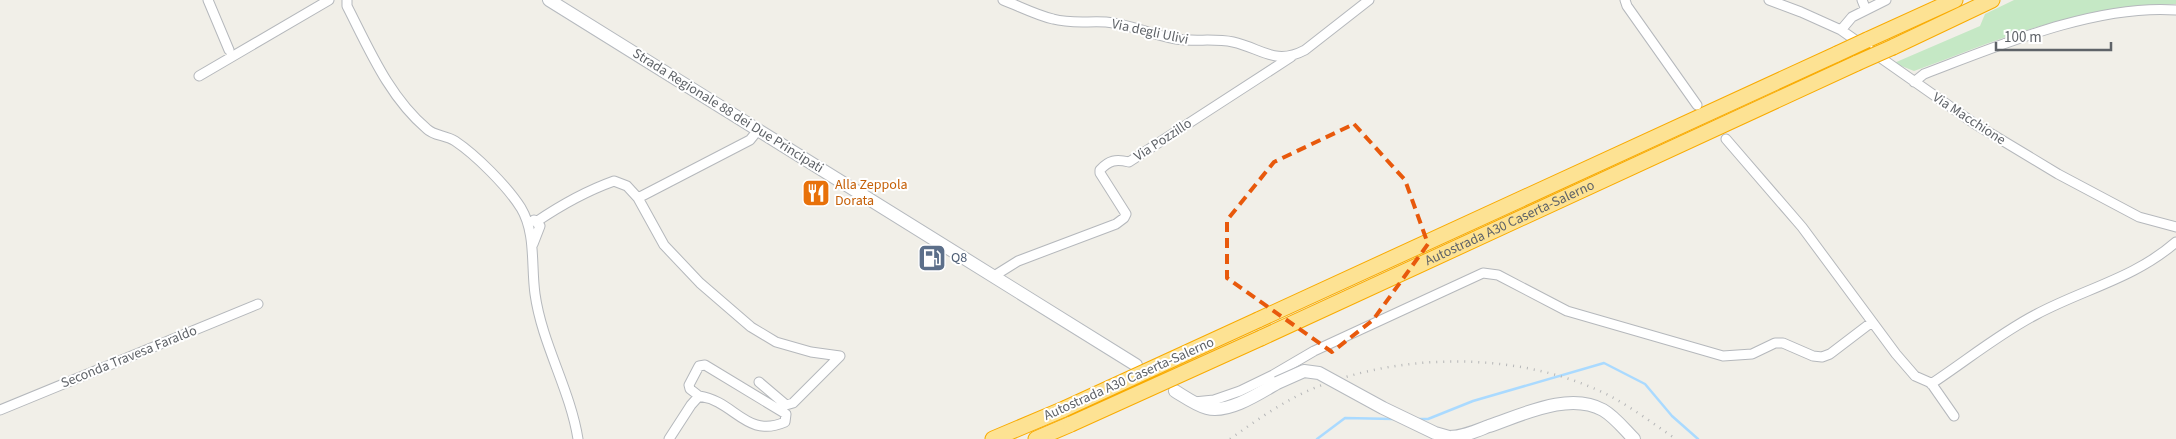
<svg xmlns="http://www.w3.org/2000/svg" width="2176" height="439" font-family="'Source Sans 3',sans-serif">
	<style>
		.green { fill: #c5e8c5 }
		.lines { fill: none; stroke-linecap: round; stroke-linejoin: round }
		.stream { stroke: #aadaff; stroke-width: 2.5 }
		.street-casing { stroke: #b5b8bc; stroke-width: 11 }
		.secondary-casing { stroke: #b6babf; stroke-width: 14 }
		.highway-casing { stroke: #f9ab00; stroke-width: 17 }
		.street { stroke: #fff; stroke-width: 9 }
		.secondary { stroke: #fff; stroke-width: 12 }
		.highway { stroke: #fde293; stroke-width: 15 }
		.rail { stroke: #b6b7b8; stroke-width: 2.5; stroke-dasharray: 1 6; stroke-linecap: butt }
		.secondary-bridge-casing { stroke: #b6babf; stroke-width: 14; stroke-linecap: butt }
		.highway-bridge-casing { stroke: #f9ab00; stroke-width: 17; stroke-linecap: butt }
		.secondary-bridge { stroke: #fff; stroke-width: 12 }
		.highway-bridge { stroke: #fde293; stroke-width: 15 }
		.marked { fill: none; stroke: #e8590c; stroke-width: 4; stroke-dasharray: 10 6; stroke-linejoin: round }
		.labels { text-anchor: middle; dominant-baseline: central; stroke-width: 4; stroke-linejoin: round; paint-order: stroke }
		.street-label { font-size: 14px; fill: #5f6368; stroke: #fff }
		.food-label { font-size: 14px; fill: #c56008; stroke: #fff; text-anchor: start }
		.service-label { font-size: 14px; fill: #4e5e75; stroke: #fff; text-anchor: start }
	</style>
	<rect width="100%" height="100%" fill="#f1efe8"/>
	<path class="green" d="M2014 0H2176V4C2142 6 2107 10 2074 18 2019 29 1967 52 1914 71L1894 63 1980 26 1985 14Z"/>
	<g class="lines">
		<path class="stream" d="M1419 419H1428L1473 401 1604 363 1645 384 1672 416 1698 439
			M1317 439 1345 418 1394 419"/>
		<defs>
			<path id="street" d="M208 0 229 50
				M347 0V6C369 49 389 97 427 129 434 136 446 135 455 141 476 155 507 186 521 208 536 233 531 265 535 294 542 344 570 389 578 439
				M1003 0C1019 6 1036 15 1053 19 1071 24 1087 21 1106 22 1130 24 1152 35 1176 39 1195 42 1214 38 1233 42 1261 48 1275 66 1305 50L1369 0
				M1625 0 1627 6 1697 105
				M1769 0 1801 12 1841 30 1975 124 2058 174 2139 217 2176 227
				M1862 0 1866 10
				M1841 30 1852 17 1886 0
				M199 76 329 0
				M1914 82 1924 74C1998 46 2095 4 2176 10
				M1726 139 1802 227 1896 354 1915 376 1931 383 1954 416
				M638 198 664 245 700 283 751 327 776 342 811 352 840 356
				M536 222C561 205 586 191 614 181L627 186 638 198 750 140 758 130
				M533 244 540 226 534 220
				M994 276 1018 261 1116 224 1124 218 1126 214 1100 173V170C1109 160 1116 159 1129 162L1291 57
				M759 382 786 405 793 403 840 356
				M1931 384C1966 361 2000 333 2037 314 2084 289 2135 278 2176 242
				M1194 402 1214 400 1240 391 1273 375 1314 351 1483 273 1498 275 1567 311 1723 356 1752 354 1775 343H1783L1813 356 1822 357 1830 354 1872 322
				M0 410 258 304
				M669 439 691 405 699 396C735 401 746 439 785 422L786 414 705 365 699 366 689 385 690 389 699 396"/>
			<path id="secondary" d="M549 0 1136 365
				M1175 391C1185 397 1196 405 1207 408 1228 414 1260 393 1277 383
				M1449 437C1463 437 1476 431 1489 426 1522 415 1569 391 1603 410 1615 417 1624 429 1634 439"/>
			<g id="highway">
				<path d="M1867 40 1955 0"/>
				<path d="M1893 47 1992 0"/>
				<path d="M1258 320 1837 54"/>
				<path id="s1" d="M1261 338 1857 63"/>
				<path d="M993 439 1064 409"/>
				<path d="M1036 439 1071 424"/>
			</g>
		</defs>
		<use href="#street" class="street-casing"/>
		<use href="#secondary" class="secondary-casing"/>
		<use href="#highway" class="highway-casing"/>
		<use href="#street" class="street"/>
		<use href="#secondary" class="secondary"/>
		<use href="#highway" class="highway"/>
		<path class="rail" d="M1230 439C1257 420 1286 399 1317 387 1407 351 1526 352 1612 397 1634 409 1655 425 1676 439"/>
		<defs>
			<path id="secondary-bridge" d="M1277 383 1304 371 1319 373 1383 408 1435 433 1449 437"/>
			<path id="highway-bridge" d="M1837 54 1867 40
				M1857 63 1893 47
				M1064 409 1258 320
				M1071 424 1261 338"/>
		</defs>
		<use href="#secondary-bridge" class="secondary-bridge-casing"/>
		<use href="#highway-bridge" class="highway-bridge-casing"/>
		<use href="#secondary-bridge" class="secondary-bridge"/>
		<use href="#highway-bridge" class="highway-bridge"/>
	</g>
	<path class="marked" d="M1354 124 1405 180 1428 244 1373 320 1332 352 1227 278V220L1274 162Z"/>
	<defs>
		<symbol id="restaurant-square" viewBox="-11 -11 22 22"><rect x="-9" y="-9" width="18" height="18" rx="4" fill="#e8710a" stroke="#fff"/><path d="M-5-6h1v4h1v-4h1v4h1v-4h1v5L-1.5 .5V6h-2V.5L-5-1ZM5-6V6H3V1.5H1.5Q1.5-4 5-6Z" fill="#fff"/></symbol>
		<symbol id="fuel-square" viewBox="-11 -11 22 22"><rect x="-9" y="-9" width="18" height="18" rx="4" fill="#5c6f8a" stroke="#fff"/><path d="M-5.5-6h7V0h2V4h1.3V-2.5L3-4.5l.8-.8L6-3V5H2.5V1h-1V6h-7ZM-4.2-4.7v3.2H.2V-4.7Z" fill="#fff"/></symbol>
	</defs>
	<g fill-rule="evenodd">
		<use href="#restaurant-square" x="800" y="177" width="32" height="32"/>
		<use href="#fuel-square" x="916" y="242" width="32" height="32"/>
	</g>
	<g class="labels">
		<g class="street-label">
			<text transform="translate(1150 32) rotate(12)">Via degli Ulivi</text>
			<text transform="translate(728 111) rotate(32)">Strada Regionale 88 dei Due Principati</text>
			<text transform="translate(1969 119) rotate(33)">Via Macchione</text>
			<text transform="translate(1163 140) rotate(-33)">Via Pozzillo</text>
			<text stroke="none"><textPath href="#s1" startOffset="274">Autostrada A30 Caserta-Salerno</textPath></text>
			<text transform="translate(129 357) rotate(-22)">Seconda Travesa Faraldo</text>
			<text transform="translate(1129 379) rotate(-24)">Autostrada A30 Caserta-Salerno</text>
		</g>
		<g class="food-label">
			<text x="835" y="185">Alla Zeppola<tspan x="835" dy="16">Dorata</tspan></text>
		</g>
		<g class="service-label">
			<text x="951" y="258">Q8</text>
		</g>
	</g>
	<path d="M1996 42v8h115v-8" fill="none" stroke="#5f6368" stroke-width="2.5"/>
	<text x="2004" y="42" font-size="15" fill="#5f6368" stroke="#ffffff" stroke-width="4" paint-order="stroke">100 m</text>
</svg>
